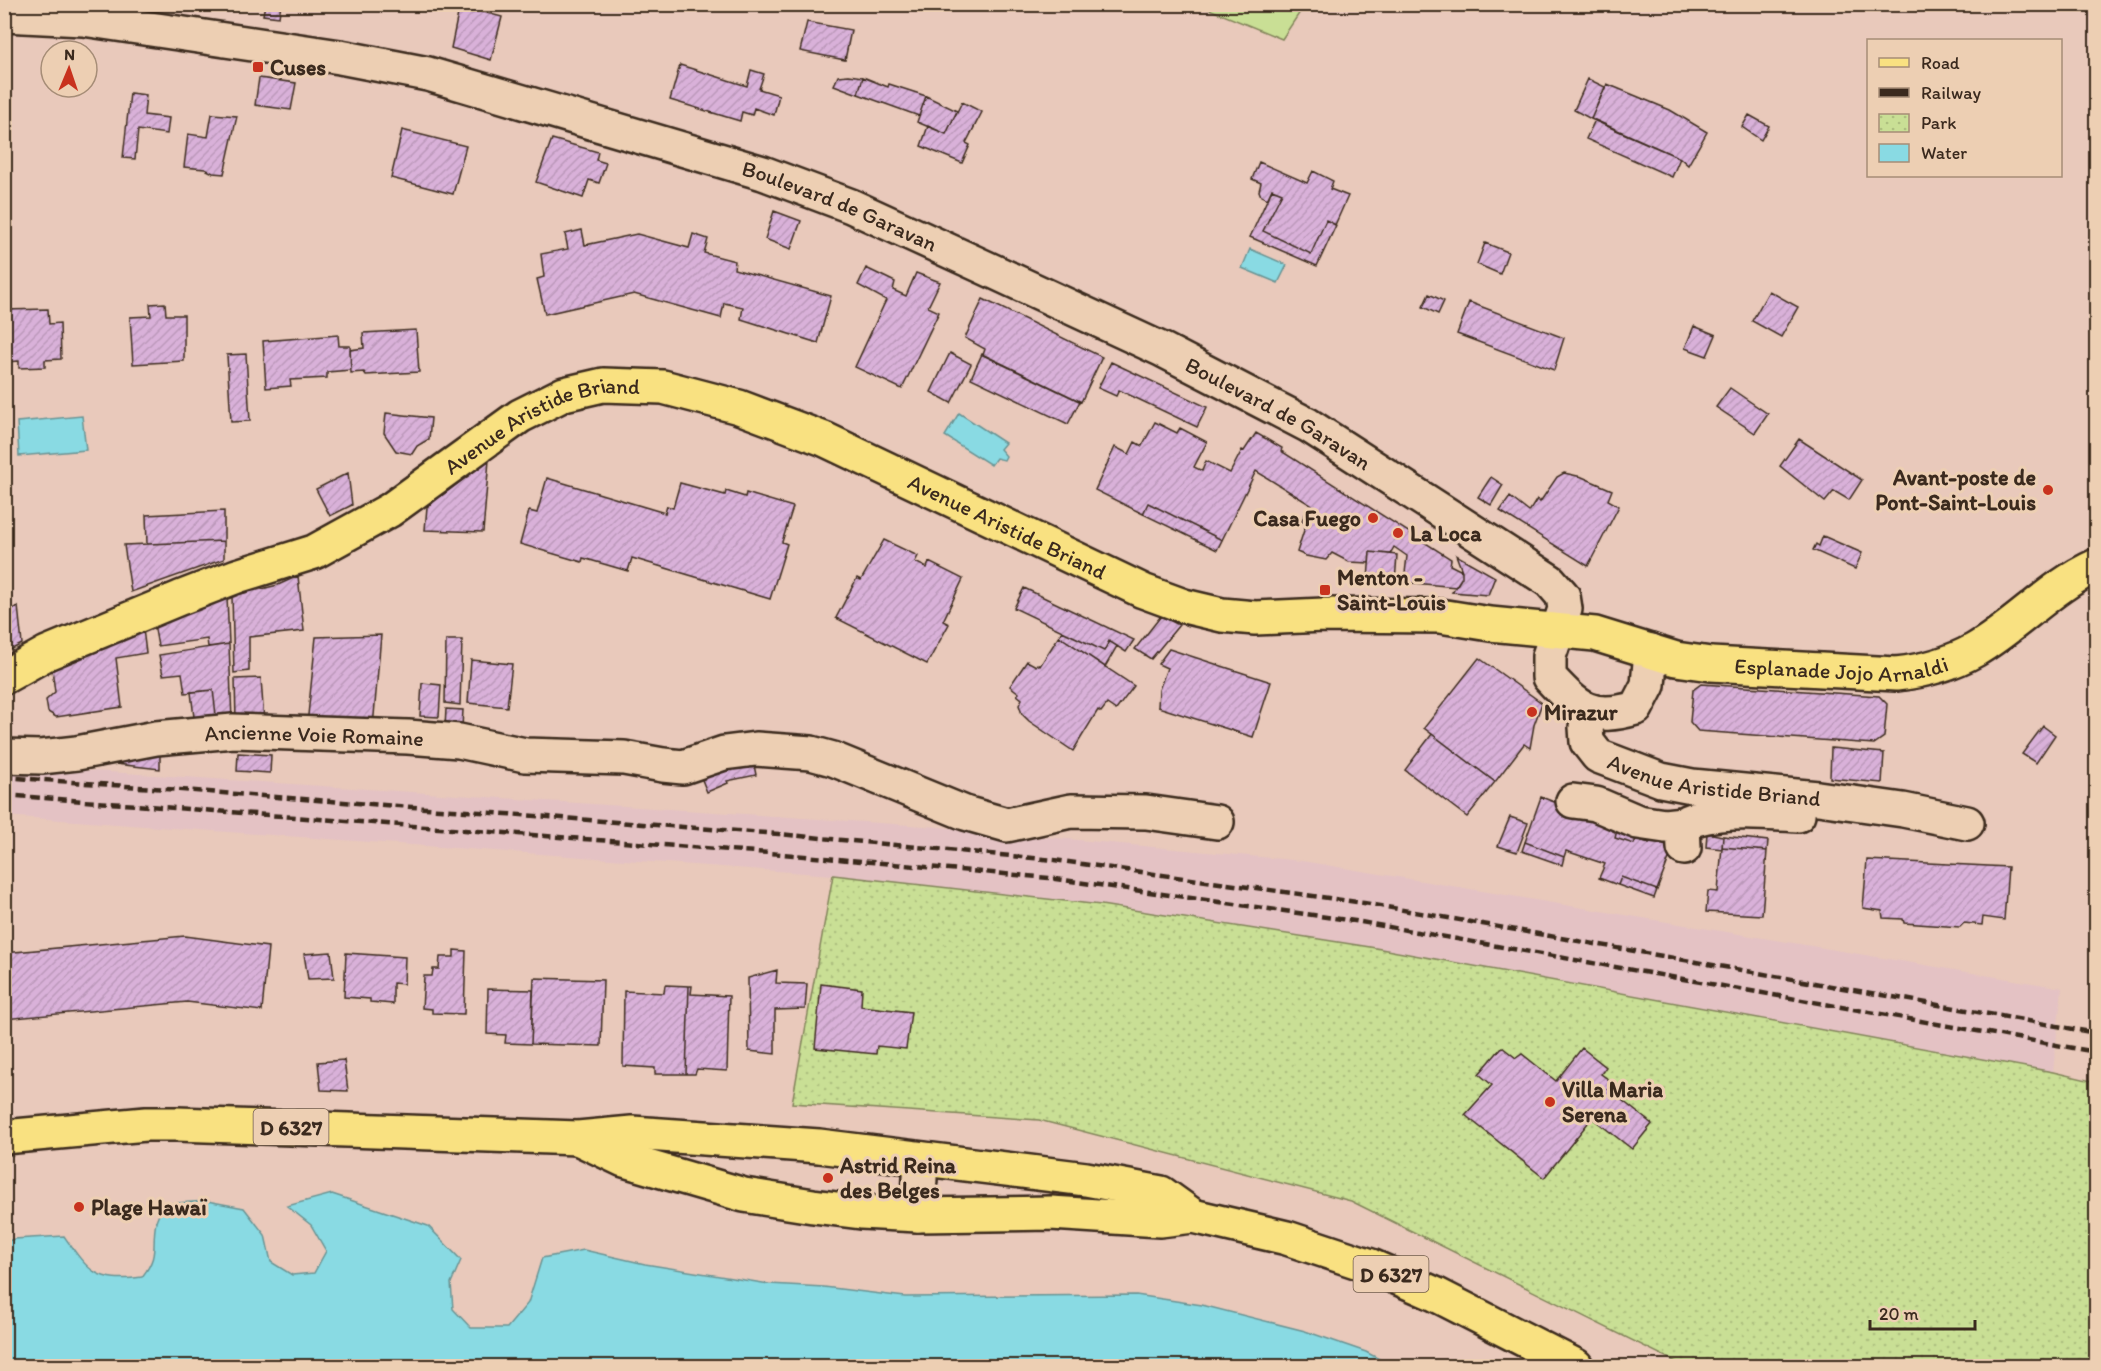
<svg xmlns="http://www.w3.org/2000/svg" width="2101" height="1371" font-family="Itim,sans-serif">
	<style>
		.built { fill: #e4c2c4 }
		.green { fill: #c9df95; stroke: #82845a; stroke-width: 1.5 }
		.park { fill: url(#park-dots); stroke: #82845a; stroke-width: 1.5 }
		.water { fill: #89dae3; stroke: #6a9494; stroke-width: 1.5 }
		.building { fill: url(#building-hatch); stroke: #3b2a1e; stroke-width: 1.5 }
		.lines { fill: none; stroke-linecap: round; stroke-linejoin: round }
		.minor-casing { stroke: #3b2a1e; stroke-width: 38 }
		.major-casing { stroke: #3b2a1e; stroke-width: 38 }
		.minor { stroke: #edcfb3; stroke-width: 33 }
		.major { stroke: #f9e181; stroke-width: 33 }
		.rail { stroke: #3b2a1e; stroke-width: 4.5; stroke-dasharray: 9 4.5; stroke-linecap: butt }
		.poi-dot { fill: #c8321e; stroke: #edcfb3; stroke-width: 2 }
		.labels { text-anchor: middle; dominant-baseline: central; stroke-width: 6; stroke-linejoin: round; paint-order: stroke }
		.shield { fill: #edcfb3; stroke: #705c4b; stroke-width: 1.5 }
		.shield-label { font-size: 21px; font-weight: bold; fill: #3b2a1e }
		.poi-label { font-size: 22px; font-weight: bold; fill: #3b2a1e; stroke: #edcfb3; text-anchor: start }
		.street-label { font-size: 22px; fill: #3b2a1e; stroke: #edcfb3 }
	</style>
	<defs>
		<pattern id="park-dots" width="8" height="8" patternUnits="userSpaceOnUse" patternTransform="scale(1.5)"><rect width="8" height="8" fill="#c9df95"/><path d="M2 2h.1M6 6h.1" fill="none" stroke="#aec080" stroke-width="1.8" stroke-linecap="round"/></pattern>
		<pattern id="building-hatch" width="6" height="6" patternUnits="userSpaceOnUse" patternTransform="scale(1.5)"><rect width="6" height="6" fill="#d9b1d9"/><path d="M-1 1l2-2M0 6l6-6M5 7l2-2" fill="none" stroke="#bb98ba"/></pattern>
	</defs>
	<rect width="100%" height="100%" fill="#e9c9bb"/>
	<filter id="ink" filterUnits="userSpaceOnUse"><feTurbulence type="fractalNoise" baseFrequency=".0167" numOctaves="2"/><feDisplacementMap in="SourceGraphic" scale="12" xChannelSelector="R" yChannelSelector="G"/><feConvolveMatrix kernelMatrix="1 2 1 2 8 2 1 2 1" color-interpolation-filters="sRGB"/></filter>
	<g filter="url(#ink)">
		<path class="built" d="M4 765 939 827 1302 861 2062 988 2053 1072 1370 947 1101 905 833 875 5 816Z"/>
		<path class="green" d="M1199 5 1312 4V5L1302 9 1282 39Z"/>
		<path class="park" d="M833 875 1101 905 1370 947 2053 1072 2096 1082V1366H1684L1351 1201 1039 1120 792 1103Z"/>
		<path class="water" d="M1250 249 1287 265 1278 283 1242 268Z
			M959 413 1005 443 1000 449 1006 456 1004 460 996 458 991 465 945 436Z
			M82 416 86 450 19 456 17 422Z
			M332 1194 428 1226 461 1260 451 1283 453 1309 471 1328H507L528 1303 542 1258 584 1250 645 1264 769 1284 824 1287 905 1297 1136 1295 1202 1305 1305 1331 1366 1352 1392 1366H5V1242L14 1239 64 1236C89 1272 96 1283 142 1277 160 1254 151 1247 156 1222 158 1216 161 1210 163 1204L207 1201 244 1208 265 1235 271 1262 292 1275 314 1273 326 1251 311 1225 287 1206Z"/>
		<path class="building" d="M265 4H281L279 17 263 15Z
			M459 9 474 13 476 10 502 17 491 60 451 48Z
			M807 22 851 30 845 60 800 51Z
			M680 65 747 86 751 70 764 74 759 89 779 95 774 115 754 108 752 115 742 112 740 121 670 100Z
			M849 75 863 77 858 94 834 85 838 76Z
			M863 77 888 87 889 84 926 96 919 116 858 94Z
			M259 78 296 83 291 110 255 105Z
			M1588 79 1605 87 1591 119 1574 110Z
			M1607 84 1670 110 1707 132 1688 165 1680 158 1591 119Z
			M130 93 146 95 144 115 169 118 167 134 138 130 135 159 123 158Z
			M926 96 957 111 946 134 917 122Z
			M962 102 982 112 966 143 970 145 962 163 921 146 928 126 946 134Z
			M212 114 237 116 224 174 213 173 205 169 184 167 188 134 208 137Z
			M1749 115 1769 126 1761 140 1742 127Z
			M1595 120 1680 158 1672 177 1586 139Z
			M402 130 466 146 453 194 391 178Z
			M552 139 598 152 596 160 606 163 599 183 589 180 583 198 536 182Z
			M1259 162 1307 183 1313 171 1333 181 1330 189 1348 196 1335 225 1326 220 1311 254 1263 231 1282 193 1272 189 1268 199 1261 196 1259 191 1261 183 1252 179Z
			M1272 189 1282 193 1263 231 1311 254 1326 220 1336 225 1317 266 1250 237Z
			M774 211 801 221 791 249 765 239Z
			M582 230 585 245 637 234 689 248 693 234 708 239 704 253 735 261 734 269 831 296 818 343 741 319 743 307 724 303 721 318 634 294 545 314 537 279 544 277 541 254 568 249 565 234Z
			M1485 243 1508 252 1500 274 1477 264Z
			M866 268 895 282 893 290 906 296 916 273 940 282 928 307 939 312 902 389 855 367 886 300 858 285Z
			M1769 291 1798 307 1781 337 1752 321Z
			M1429 294 1444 301 1438 314 1423 307Z
			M983 299 1102 357 1081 402 983 355 985 349 965 338Z
			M1469 302 1564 338 1554 370 1457 334Z
			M165 303 166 315H184V361L133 364 130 317 151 316 150 304Z
			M48 309 49 324 60 323 61 359 45 360V367L19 368V361L4 362V310Z
			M1694 326 1716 335 1707 356 1685 348Z
			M416 330 419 372 366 375 364 372 351 373 350 350 364 348 363 333Z
			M338 335 339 346H350L351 370 327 372V378L290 380 291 386 266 388 263 341Z
			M950 353 971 364 951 403 931 392Z
			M246 354 250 421 231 422 227 355Z
			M982 354 1080 401 1068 424 971 378Z
			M1111 362 1207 407 1197 427 1119 390 1116 396 1098 388Z
			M1730 388 1768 414 1755 433 1716 407Z
			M386 413 431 418 429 439 417 446 412 454 396 451 384 433Z
			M1155 422 1177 433 1180 428 1207 442 1194 467 1202 471 1206 461 1230 473 1242 450 1244 451 1256 433 1282 448 1281 451 1451 559 1450 565 1462 571V577L1456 587 1404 582 1407 556 1394 547 1390 554 1370 552 1369 563 1349 562 1332 553 1326 560 1306 556 1297 552 1306 524 1301 521 1311 505 1256 471 1222 540 1148 503 1143 514 1095 490 1115 447 1129 454 1135 442 1142 446Z
			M1799 439 1862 480 1849 500 1834 491 1825 502 1780 466Z
			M489 460 483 532 425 530 427 507Z
			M348 473 352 505 330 516 316 489Z
			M1564 473 1582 477 1612 490 1608 500 1619 506 1588 566 1500 511 1510 497 1529 512 1537 499 1540 502 1557 477Z
			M1491 477 1503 485 1491 505 1478 497Z
			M547 478 665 513 667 506 673 508 680 483 725 495 726 491 745 497 746 493 793 507 782 542 787 544 770 599 632 558 628 571 583 558 582 562 520 544 529 511 537 513Z
			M1148 503 1222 540 1217 550 1143 514Z
			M224 511V541L147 544 146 515Z
			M1823 536 1862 553 1855 569 1813 550 1816 544 1819 546Z
			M884 540 918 556 915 562 927 568 929 562 963 579 943 621 949 624 927 664 836 618 857 578 861 580Z
			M224 541V559L131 592 124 545Z
			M1370 552 1397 555 1395 582 1368 580Z
			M1456 555 1495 577 1488 595 1452 592 1462 577V571Z
			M298 576 304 631 249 637V671L234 673 232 596 278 585Z
			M1024 588 1134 640 1126 652 1109 641 1104 651 1014 608Z
			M227 597 229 644 208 647 207 639 158 646 154 624Z
			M18 606 22 644 4 653V613Z
			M1161 616 1179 625 1151 659 1135 649Z
			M143 629 146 653 116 658 122 707 56 717 48 712 46 700 55 692 52 669 115 639Z
			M1062 631 1104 651 1109 641 1117 646 1105 667 1059 636Z
			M381 635 373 727 307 725 316 637Z
			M1059 636 1134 686 1116 710 1107 704 1101 712 1098 710 1073 751 1029 721 1022 714 1019 705 1022 699 1017 695 1019 693 1010 686 1027 661 1036 666 1037 664 1040 666Z
			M446 640H462L460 705 445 703Z
			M229 644 232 721 217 723 213 690 185 693 182 673 163 675 159 655Z
			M1169 649 1271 682 1253 737 1158 707 1159 690 1167 668 1158 664Z
			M1479 658 1542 703 1534 725 1530 748 1524 744 1495 782 1424 728Z
			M471 660 512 664 507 707 468 703Z
			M261 678 264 722 236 720 235 679Z
			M422 683 441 685 439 717 420 716Z
			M1701 684 1879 696 1887 704 1884 737 1874 744 1698 731 1690 722 1693 690Z
			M213 690 217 723 195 726 191 692Z
			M446 709 463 710 462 727 445 728Z
			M2043 726 2055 735 2036 763 2022 754Z
			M1432 734 1495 782 1467 817 1405 770Z
			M160 745V769L116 764 117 748Z
			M1831 748 1884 753 1882 783 1830 778Z
			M238 753 271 755 270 773 237 771Z
			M752 755 756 775 727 781 728 783 707 792 696 765Z
			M1541 797 1618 826 1615 838 1634 844 1636 839 1649 843 1653 830 1677 837 1657 890 1621 877 1618 885 1599 878 1605 864 1566 851 1564 857 1525 842Z
			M1510 817 1528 823 1517 852 1498 846Z
			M1618 826 1650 837 1649 843 1636 839 1634 844 1615 838Z
			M1707 833 1723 836 1722 849 1706 847Z
			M1723 836 1768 841 1767 851 1722 847Z
			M1525 842 1564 857 1562 865 1522 851Z
			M1722 847 1767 851 1762 915 1706 912 1708 891 1718 892Z
			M1867 860 2008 867 2004 920 1983 917 1982 925 1964 923 1960 927 1904 923 1903 919 1883 918 1882 911 1863 908Z
			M1621 877 1657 890 1654 898 1618 885Z
			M185 936 268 947 262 1011 187 1002 4 1019V953Z
			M454 950 466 951 464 1014 432 1013V1009L422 1008 424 976H432L433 969H439L440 957H454Z
			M331 952 334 978 308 979 304 954Z
			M346 953 405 957 404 984 393 983V1004L370 1002V999L344 997Z
			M777 970 776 983 807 984 805 1009 775 1010V1054L749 1051 748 978Z
			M534 978 603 980 601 1046 531 1044Z
			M821 984 862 989 861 1006 911 1012 906 1049 877 1046 876 1054 815 1048Z
			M665 985 689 986 686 1074H655V1068L623 1066 624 991 664 993Z
			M689 986H692L691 994 729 996 727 1071 697 1069 695 1074H686Z
			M488 989 533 990 531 1044 505 1043 506 1035 487 1034Z
			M1502 1047 1516 1058 1522 1054 1556 1081 1582 1048 1606 1067 1601 1074 1612 1082 1608 1089 1652 1124 1632 1149 1592 1118 1544 1178 1465 1115 1492 1085 1479 1074Z
			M344 1060 348 1091 321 1090 318 1062Z"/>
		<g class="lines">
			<defs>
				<g id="minor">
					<path id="s1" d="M4 15 83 19 340 57 428 74 763 173 851 206 984 267 1163 350 1308 425 1550 581 1563 596 1565 609 1549 656V677C1579 709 1591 721 1636 708L1648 685 1651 651"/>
					<path id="s2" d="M1592 713 1586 727 1587 742 1598 756 1661 780 1692 786 1818 798 1903 810 1967 823"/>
					<path id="s3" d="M4 756 41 757 77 753 156 738 233 731 408 737 459 741 525 755 624 758 663 765 683 767 724 753 756 749 811 753 833 759 965 813 1007 825 1071 811 1146 812 1217 822"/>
					<path d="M1573 801 1596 804 1638 822 1665 826 1683 824"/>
					<path d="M1684 848 1683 824C1714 808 1763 813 1798 815"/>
					<path d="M918 1215 921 1159"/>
				</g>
				<g id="major">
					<path id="s4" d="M4 677 47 653 180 598 237 576 314 552 390 510 520 416 564 394 603 385 663 387 739 407 824 439 1143 591 1184 606 1222 615 1255 618 1324 615 1440 616 1490 624 1595 634 1676 659 1711 664 1896 674C1924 671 1950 664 1975 650 2018 625 2051 586 2096 566"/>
					<path d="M4 1137 146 1124H177L578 1138 632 1133 819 1146 1086 1179 1161 1193 1193 1216"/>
					<path d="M580 1139 624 1160 744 1195 813 1206 861 1212 918 1215 1051 1213 1160 1220 1193 1216 1287 1238 1371 1266 1435 1294 1576 1366"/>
				</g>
			</defs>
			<use href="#minor" class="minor-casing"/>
			<use href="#major" class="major-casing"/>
			<use href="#minor" class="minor"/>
			<use href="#major" class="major"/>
			<path class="rail" d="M4 777 779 834 1054 860 1364 903 2096 1033
				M4 795 782 854 1049 878 1355 921 2096 1052"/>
		</g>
	</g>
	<g class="poi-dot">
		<rect x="252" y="61" width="12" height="12" rx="3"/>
		<circle cx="2048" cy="490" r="6"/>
		<circle cx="1373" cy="518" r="6"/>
		<circle cx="1398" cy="533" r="6"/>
		<rect x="1319" y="584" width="12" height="12" rx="3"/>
		<circle cx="1532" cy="712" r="6"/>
		<circle cx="1550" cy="1102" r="6"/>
		<circle cx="828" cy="1178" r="6"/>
		<circle cx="79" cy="1207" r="6"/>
	</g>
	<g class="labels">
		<g class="shield">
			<rect x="253.5" y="1109" width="75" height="36" rx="4.5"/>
			<rect x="1353.5" y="1256" width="75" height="36" rx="4.5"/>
		</g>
		<g class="shield-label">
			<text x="291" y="1127">D 6327</text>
			<text x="1391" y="1274">D 6327</text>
		</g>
		<g class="poi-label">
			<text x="270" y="67">Cuses</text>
			<text x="2036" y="477" text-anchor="end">Avant-poste de<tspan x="2036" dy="25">Pont-Saint-Louis</tspan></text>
			<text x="1361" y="518" text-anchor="end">Casa Fuego</text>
			<text x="1410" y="533">La Loca</text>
			<text x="1337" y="577">Menton -<tspan x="1337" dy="25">Saint-Louis</tspan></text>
			<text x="1544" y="712">Mirazur</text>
			<text x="1562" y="1089">Villa Maria<tspan x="1562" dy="25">Serena</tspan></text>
			<text x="840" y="1165">Astrid Reina<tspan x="840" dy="25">des Belges</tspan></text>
			<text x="91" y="1207">Plage Hawaï</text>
		</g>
		<g class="street-label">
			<text stroke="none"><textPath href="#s1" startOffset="861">Boulevard de Garavan</textPath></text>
			<text stroke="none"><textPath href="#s1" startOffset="1347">Boulevard de Garavan</textPath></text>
			<text stroke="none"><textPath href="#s4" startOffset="600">Avenue Aristide Briand</textPath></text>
			<text stroke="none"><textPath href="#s4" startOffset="1104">Avenue Aristide Briand</textPath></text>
			<text stroke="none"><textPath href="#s4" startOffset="1962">Esplanade Jojo Arnaldi</textPath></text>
			<text stroke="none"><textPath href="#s3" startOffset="312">Ancienne Voie Romaine</textPath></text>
			<text stroke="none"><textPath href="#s2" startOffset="168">Avenue Aristide Briand</textPath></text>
		</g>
	</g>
	<rect width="2101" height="1371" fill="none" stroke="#edcfb3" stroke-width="24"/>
	<rect x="12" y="12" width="2077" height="1347" fill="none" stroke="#3b2a1e" stroke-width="2" filter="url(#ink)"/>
	<rect x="1867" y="39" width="195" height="138" fill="#edcfb3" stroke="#a68d77" stroke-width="1.5"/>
	<rect x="1879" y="58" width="30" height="9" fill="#f9e181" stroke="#a68d77" stroke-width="1.5"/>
	<text x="1921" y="69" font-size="18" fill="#3b2a1e">Road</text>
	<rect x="1879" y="88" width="30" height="9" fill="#3b2a1e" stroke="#a68d77" stroke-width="1.5"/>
	<text x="1921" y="99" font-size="18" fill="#3b2a1e">Railway</text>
	<rect x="1879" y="114" width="30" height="18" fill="url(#park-dots)" stroke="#a68d77" stroke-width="1.5"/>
	<text x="1921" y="129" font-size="18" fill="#3b2a1e">Park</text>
	<rect x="1879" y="144" width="30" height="18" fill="#89dae3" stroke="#a68d77" stroke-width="1.5"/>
	<text x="1921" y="159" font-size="18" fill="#3b2a1e">Water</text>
	<g transform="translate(69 69) rotate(2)"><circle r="28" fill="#edcfb3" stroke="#a68d77" stroke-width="1.5"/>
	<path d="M0-4.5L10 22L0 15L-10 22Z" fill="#c8321e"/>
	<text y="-9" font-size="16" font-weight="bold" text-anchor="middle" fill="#3b2a1e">N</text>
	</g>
	<path d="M1870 1320v9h105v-9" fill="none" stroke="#3b2a1e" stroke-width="3"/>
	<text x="1879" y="1320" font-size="18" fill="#3b2a1e" stroke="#edcfb3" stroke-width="4.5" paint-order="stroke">20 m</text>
</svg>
